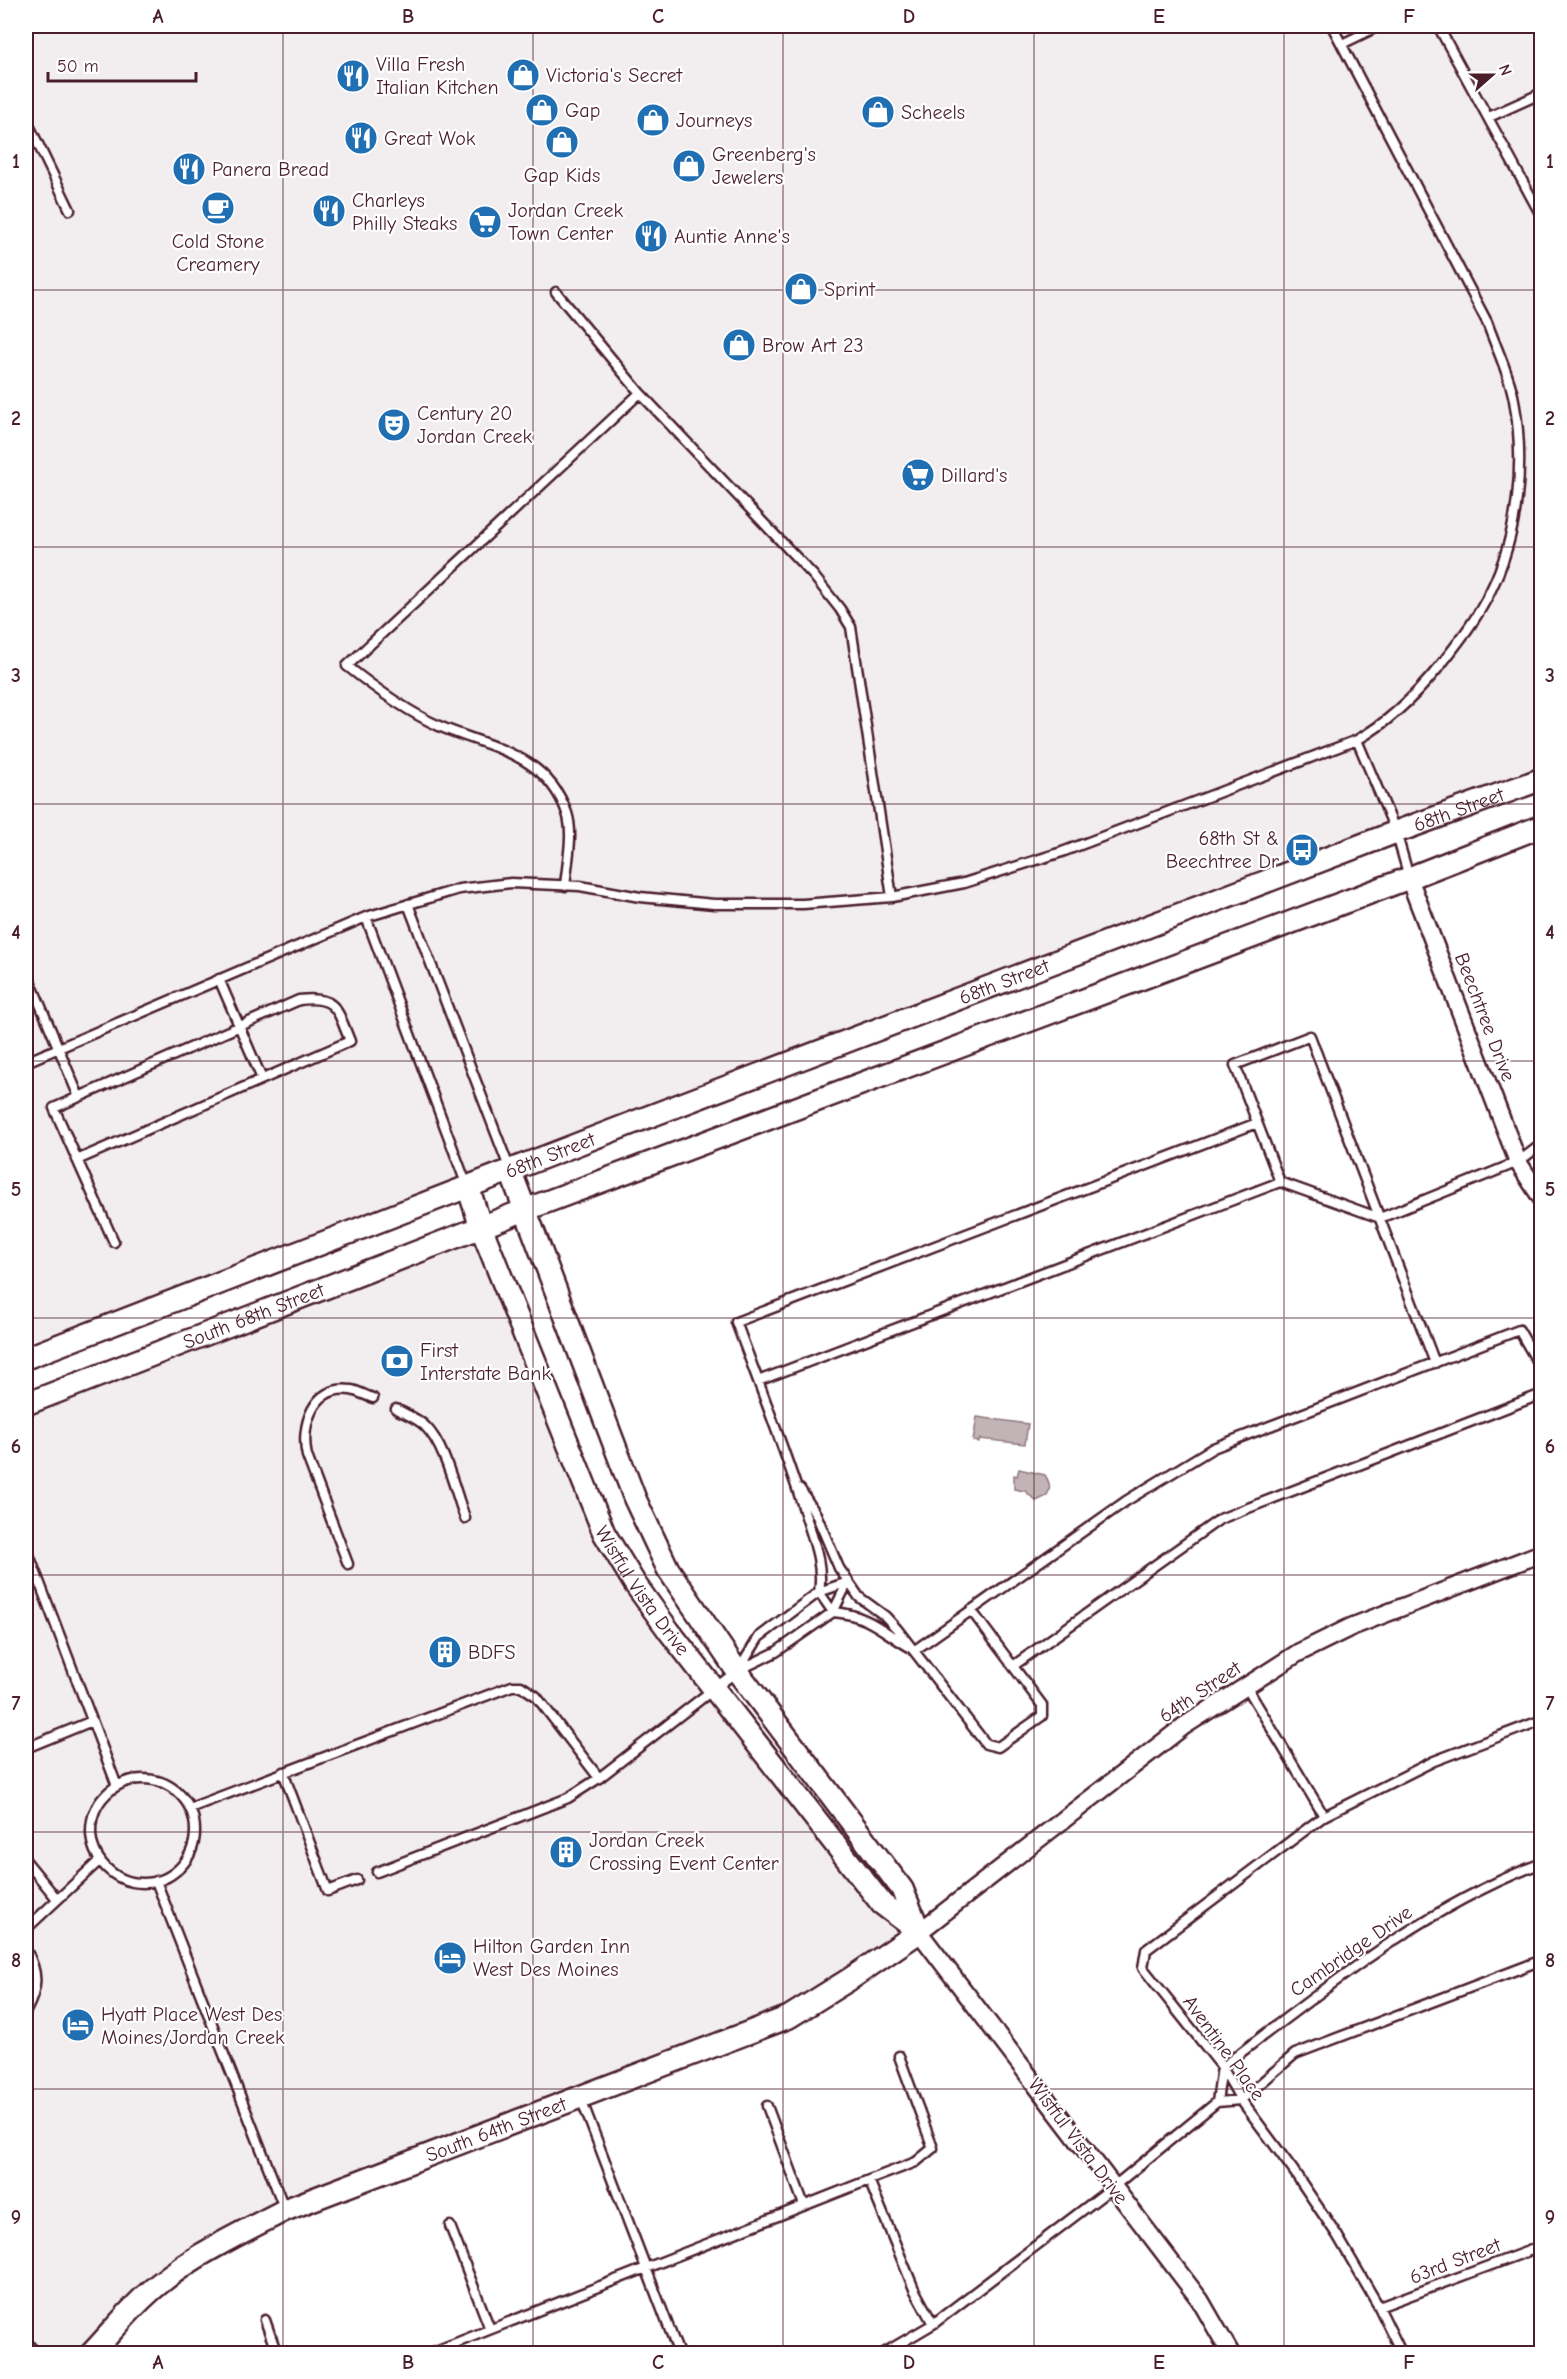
<svg xmlns="http://www.w3.org/2000/svg" width="1567" height="2379" font-family="'Comic Neue',sans-serif">
	<style>
		.built { fill: #f2eeef }
		.water { fill: #c1b3b6; stroke: #91787e; stroke-width: 1.5 }
		.lines { fill: none; stroke-linecap: round; stroke-linejoin: round }
		.service-casing { stroke: #4a1f2b; stroke-width: 13 }
		.minor-casing { stroke: #4a1f2b; stroke-width: 21 }
		.tertiary-casing { stroke: #4a1f2b; stroke-width: 26 }
		.service { stroke: #fff; stroke-width: 8 }
		.minor { stroke: #fff; stroke-width: 16 }
		.tertiary { stroke: #fff; stroke-width: 21 }
		.grid { fill: none; stroke: #4a1f2b; stroke-width: 1.5; stroke-opacity: 0.55 }
		.labels { text-anchor: middle; dominant-baseline: central; stroke-width: 4.5; stroke-linejoin: round; paint-order: stroke }
		.poi-label { font-size: 20px; fill: #4a1f2b; stroke: #fff; text-anchor: start }
		.street-label { font-size: 20px; fill: #4a1f2b; stroke: #fff }
		.neatline { fill: none; stroke: #4a1f2b; stroke-width: 2 }
		.grid-label { font-size: 20px; text-anchor: middle; font-weight: bold; fill: #4a1f2b }
	</style>
	<rect width="100%" height="100%" fill="#fff"/>
	<filter id="ink" filterUnits="userSpaceOnUse"><feTurbulence type="fractalNoise" baseFrequency=".0167" numOctaves="2"/><feDisplacementMap in="SourceGraphic" scale="12" xChannelSelector="R" yChannelSelector="G"/><feConvolveMatrix kernelMatrix="1 2 1 2 8 2 1 2 1" color-interpolation-filters="sRGB"/></filter>
	<g filter="url(#ink)">
		<path class="built" d="M26 26H1541V779L26 1358Z
			M481 1227 613 1528 641 1581 882 1904 919 1932 789 2017 222 2244 91 2353 26 2354V1404Z"/>
		<path class="water" d="M977 1417 1028 1424 1025 1444 980 1439 979 1442 973 1441Z
			M1019 1469 1045 1475C1050 1483 1051 1488 1047 1496L1036 1501 1025 1491 1014 1489V1475L1017 1476Z"/>
		<g class="lines">
			<defs>
				<path id="service" d="M1438 26 1542 217
					M1342 44 1379 26
					M1489 117 1542 93
					M26 119 70 210
					M556 292 640 393 813 575 840 609 851 627 892 897
					M1357 740 1396 832 1409 877
					M565 886C567 863 574 834 567 813 546 753 490 748 439 726 406 711 376 689 347 666L640 393
					M408 904 510 1170
					M366 917 467 1186
					M26 971 79 1097
					M219 979 262 1079
					M26 1062 366 917 459 889 511 883 580 886 640 897 714 904H803L892 897 964 883 1062 852 1357 740C1389 722 1416 695 1439 667 1457 644 1477 619 1490 592 1519 534 1525 463 1514 400 1509 373 1496 348 1487 322L1332 26
					M77 1160 350 1041C337 1010 337 995 299 1000L54 1108 114 1242
					M1280 1182 1235 1065 1310 1036 1435 1363
					M758 1381 1280 1182 1380 1218 1518 1162 1542 1144
					M396 1409C405 1414 417 1418 425 1426 445 1445 455 1491 465 1518
					M800 1489 816 1514 839 1568 859 1597 885 1616 897 1629 986 1744 998 1747 1042 1716V1705L971 1610
					M26 1547 117 1786
					M348 1564 307 1456C300 1427 313 1384 351 1390 358 1391 366 1396 373 1398
					M915 1650C883 1633 871 1615 833 1612L819 1592C824 1562 811 1535 803 1507 783 1445 759 1384 736 1322L1257 1123
					M915 1650 1126 1501 1213 1448 1519 1330 1542 1370
					M1013 1666 1220 1519 1542 1394
					M738 1671 759 1637 819 1592 848 1582
					M1246 1686 1324 1816
					M26 1748 92 1721
					M283 1772 328 1891 357 1880
					M91 1831a52 52 0 1 1 104 0a52 52 0 1 1-104 0Z
					M190 1808 512 1686H521L536 1696 599 1778
					M26 1861 57 1899
					M377 1872 568 1798 599 1778 737 1671 776 1652 833 1612 848 1582
					M156 1881 285 2210
					M26 1929 100 1860
					M26 1950C39 1972 38 1989 26 2011
					M580 2096 679 2354
					M1217 2102 1222 2067C1322 1991 1422 1908 1542 1863
					M767 2106 804 2205
					M869 2180 916 2162 933 2148 899 2056
					M450 2226 490 2329
					M1379 2307 1542 2246
					M265 2320 277 2354
					M428 2354 869 2180 914 2289 933 2324
					M882 2354 933 2324 1113 2187 1217 2102 1241 2100 1295 2054 1542 1960
					M1402 2354 1379 2307 1337 2235 1293 2170 1241 2100 1222 2067 1143 1968 1146 1950 1324 1816 1434 1761 1542 1720"/>
				<path id="minor" d="M1409 878 1518 1162 1542 1199
					M26 2348 32 2354
					M1231 2354 1200 2300 919 1932 1184 1726 1298 1653 1351 1627 1542 1553"/>
				<g id="tertiary">
					<path d="M510 1170 635 1499 668 1569 737 1671 902 1889 919 1931"/>
					<path id="s1" d="M468 1187 481 1227 604 1533 635 1584 669 1631 882 1904 919 1932"/>
					<path id="s2" d="M26 1358 640 1120 1396 832 1542 779"/>
					<path id="s3" d="M26 1404 525 1210 1409 878 1542 826"/>
					<path id="s4" d="M91 2354C109 2335 126 2314 144 2297 184 2259 237 2235 285 2210L789 2017 850 1979 919 1932"/>
				</g>
			</defs>
			<use href="#service" class="service-casing"/>
			<use href="#minor" class="minor-casing"/>
			<use href="#tertiary" class="tertiary-casing"/>
			<use href="#service" class="service"/>
			<use href="#minor" class="minor"/>
			<use href="#tertiary" class="tertiary"/>
		</g>
	</g>
	<path class="grid" d="M283 26V2354M533 26V2354M783 26V2354M1034 26V2354M1284 26V2354M26 290H1542M26 547H1542M26 804H1542M26 1061H1542M26 1318H1542M26 1575H1542M26 1832H1542M26 2089H1542"/>
	<defs>
		<symbol id="shop-disc" viewBox="-11 -11 22 22"><circle r="9.5" fill="#1f6fb2" stroke="#fff"/><path d="M-5-2.5h2.3a2.7 3.5 0 0 1 5.4 0H5L5.5 6h-11ZM-1.5-2.5h3a1.5 2.3 0 0 0-3 0Z" fill="#fff"/></symbol>
		<symbol id="restaurant-disc" viewBox="-11 -11 22 22"><circle r="9.5" fill="#1f6fb2" stroke="#fff"/><path d="M-5-6h1v4h1v-4h1v4h1v-4h1v5L-1.5 .5V6h-2V.5L-5-1ZM5-6V6H3V1.5H1.5Q1.5-4 5-6Z" fill="#fff"/></symbol>
		<symbol id="cafe-disc" viewBox="-11 -11 22 22"><circle r="9.5" fill="#1f6fb2" stroke="#fff"/><path d="M-5.5-4.5H6V0H3Q3 3.5 0 3.5H-2.5Q-5.5 3.5-5.5 0ZM3-3.2v2h1.7v-2ZM-6 4.5H4V6H-6Z" fill="#fff"/></symbol>
		<symbol id="supermarket-disc" viewBox="-11 -11 22 22"><circle r="9.5" fill="#1f6fb2" stroke="#fff"/><path d="M-6-5.5h2.5l.6 2H6L4.5 2H-2.5L-4.4-4H-6ZM-1.5 3.2a1.3 1.3 0 1 0 .1 0ZM3 3.2a1.3 1.3 0 1 0 .1 0Z" fill="#fff"/></symbol>
		<symbol id="theatre-disc" viewBox="-11 -11 22 22"><circle r="9.5" fill="#1f6fb2" stroke="#fff"/><path d="M-5-5.5Q0-4 5-5.5V0Q5 5 0 6Q-5 5-5 0ZM-3.3-2.5H-1v1.5H-3.3ZM1-2.5H3.3v1.5H1ZM-2.8 1Q0 5.5 2.8 1Z" fill="#fff"/></symbol>
		<symbol id="bus-disc" viewBox="-11 -11 22 22"><circle r="9.5" fill="#1f6fb2" stroke="#fff"/><path d="M-5-6H5V4H4V6H2V4H-2V6H-4V4H-5ZM-3.5-4V0h7V-4ZM-3.5 1.2v1.5H-2V1.2ZM2 1.2v1.5H3.5V1.2Z" fill="#fff"/></symbol>
		<symbol id="bank-disc" viewBox="-11 -11 22 22"><circle r="9.5" fill="#1f6fb2" stroke="#fff"/><path d="M-6-4H6V4H-6ZM0-2.3a2.3 2.3 0 1 0 0 4.6a2.3 2.3 0 1 0 0-4.6Z" fill="#fff"/></symbol>
		<symbol id="building-disc" viewBox="-11 -11 22 22"><circle r="9.5" fill="#1f6fb2" stroke="#fff"/><path d="M-4-6H4V6H1V3H-1V6H-4ZM-2.5-4.3h1.7v1.8h-1.7ZM.8-4.3h1.7v1.8H.8ZM-2.5-1h1.7V.8h-1.7ZM.8-1h1.7V.8H.8Z" fill="#fff"/></symbol>
		<symbol id="hotel-disc" viewBox="-11 -11 22 22"><circle r="9.5" fill="#1f6fb2" stroke="#fff"/><path d="M-6-4.5h1.5V1H6V5H4.5V3h-9V5H-6ZM-4 0a1.8 1.8 0 1 1 3.6 0ZM.5 0V-2.5h3Q6-2.5 6 0Z" fill="#fff"/></symbol>
	</defs>
	<g fill-rule="evenodd">
		<use href="#shop-disc" x="504" y="56" width="38" height="38"/>
		<use href="#restaurant-disc" x="334" y="57" width="38" height="38"/>
		<use href="#shop-disc" x="523" y="91" width="38" height="38"/>
		<use href="#shop-disc" x="859" y="93" width="38" height="38"/>
		<use href="#shop-disc" x="634" y="101" width="38" height="38"/>
		<use href="#restaurant-disc" x="342" y="119" width="38" height="38"/>
		<use href="#shop-disc" x="543" y="123" width="38" height="38"/>
		<use href="#shop-disc" x="670" y="147" width="38" height="38"/>
		<use href="#restaurant-disc" x="170" y="150" width="38" height="38"/>
		<use href="#cafe-disc" x="199" y="189" width="38" height="38"/>
		<use href="#restaurant-disc" x="310" y="192" width="38" height="38"/>
		<use href="#supermarket-disc" x="466" y="203" width="38" height="38"/>
		<use href="#restaurant-disc" x="632" y="217" width="38" height="38"/>
		<use href="#shop-disc" x="782" y="270" width="38" height="38"/>
		<use href="#shop-disc" x="720" y="326" width="38" height="38"/>
		<use href="#theatre-disc" x="375" y="406" width="38" height="38"/>
		<use href="#supermarket-disc" x="899" y="456" width="38" height="38"/>
		<use href="#bus-disc" x="1283" y="831" width="38" height="38"/>
		<use href="#bank-disc" x="378" y="1342" width="38" height="38"/>
		<use href="#building-disc" x="426" y="1633" width="38" height="38"/>
		<use href="#building-disc" x="547" y="1833" width="38" height="38"/>
		<use href="#hotel-disc" x="431" y="1939" width="38" height="38"/>
		<use href="#hotel-disc" x="59" y="2006" width="38" height="38"/>
	</g>
	<g class="labels">
		<g class="poi-label">
			<text x="376" y="64">Villa Fresh<tspan x="376" dy="23">Italian Kitchen</tspan></text>
			<text x="546" y="75">Victoria's Secret</text>
			<text x="565" y="110">Gap</text>
			<text x="901" y="112">Scheels</text>
			<text x="676" y="120">Journeys</text>
			<text x="384" y="138">Great Wok</text>
			<text x="712" y="154">Greenberg's<tspan x="712" dy="23">Jewelers</tspan></text>
			<text x="212" y="169">Panera Bread</text>
			<text x="562" y="175" text-anchor="middle">Gap Kids</text>
			<text x="352" y="200">Charleys<tspan x="352" dy="23">Philly Steaks</tspan></text>
			<text x="508" y="210">Jordan Creek<tspan x="508" dy="23">Town Center</tspan></text>
			<text x="674" y="236">Auntie Anne's</text>
			<text x="218" y="241" text-anchor="middle">Cold Stone<tspan x="218" dy="23">Creamery</tspan></text>
			<text x="824" y="289">Sprint</text>
			<text x="762" y="345">Brow Art 23</text>
			<text x="417" y="413">Century 20<tspan x="417" dy="23">Jordan Creek</tspan></text>
			<text x="941" y="475">Dillard's</text>
			<text x="1279" y="838" text-anchor="end">68th St &amp;<tspan x="1279" dy="23">Beechtree Dr</tspan></text>
			<text x="420" y="1350">First<tspan x="420" dy="23">Interstate Bank</tspan></text>
			<text x="468" y="1652">BDFS</text>
			<text x="589" y="1840">Jordan Creek<tspan x="589" dy="23">Crossing Event Center</tspan></text>
			<text x="473" y="1946">Hilton Garden Inn<tspan x="473" dy="23">West Des Moines</tspan></text>
			<text x="101" y="2014">Hyatt Place West Des<tspan x="101" dy="23">Moines/Jordan Creek</tspan></text>
		</g>
		<g class="street-label">
			<text stroke="none"><textPath href="#s2" startOffset="1534">68th Street</textPath></text>
			<text stroke="none"><textPath href="#s2" startOffset="1048">68th Street</textPath></text>
			<text transform="translate(1485 1017) rotate(69)">Beechtree Drive</text>
			<text stroke="none"><textPath href="#s2" startOffset="562">68th Street</textPath></text>
			<text stroke="none"><textPath href="#s3" startOffset="244">South 68th Street</textPath></text>
			<text stroke="none"><textPath href="#s1" startOffset="441">Wistful Vista Drive</textPath></text>
			<text transform="translate(1200 1692) rotate(-34)">64th Street</text>
			<text transform="translate(1351 1951) rotate(-35)">Cambridge Drive</text>
			<text transform="translate(1224 2048) rotate(54)">Aventine Place</text>
			<text stroke="none"><textPath href="#s4" startOffset="470">South 64th Street</textPath></text>
			<text transform="translate(1078 2141) rotate(53)">Wistful Vista Drive</text>
			<text transform="translate(1455 2261) rotate(-21)">63rd Street</text>
		</g>
	</g>
	<rect width="1567" height="2379" fill="none" stroke="#fff" stroke-width="66"/>
	<g transform="translate(1492 75) rotate(69)" stroke="#ffffff" stroke-width="4.5" paint-order="stroke">
	<path d="M0-4.5L10 22L0 15L-10 22Z" fill="#4a1f2b"/>
	<text y="-9" font-size="16" font-weight="bold" text-anchor="middle" fill="#4a1f2b">N</text>
	</g>
	<path d="M48 72v9h148v-9" fill="none" stroke="#4a1f2b" stroke-width="3"/>
	<text x="57" y="72" font-size="18" fill="#4a1f2b" stroke="#ffffff" stroke-width="4.5" paint-order="stroke">50 m</text>
	<rect x="33" y="33" width="1501" height="2313" class="neatline"/>
	<g class="grid-label">
		<text x="158" y="23">A</text>
		<text x="408" y="23">B</text>
		<text x="658" y="23">C</text>
		<text x="909" y="23">D</text>
		<text x="1159" y="23">E</text>
		<text x="1409" y="23">F</text>
		<text x="16" y="168">1</text>
		<text x="1550" y="168">1</text>
		<text x="16" y="425">2</text>
		<text x="1550" y="425">2</text>
		<text x="16" y="682">3</text>
		<text x="1550" y="682">3</text>
		<text x="16" y="939">4</text>
		<text x="1550" y="939">4</text>
		<text x="16" y="1196">5</text>
		<text x="1550" y="1196">5</text>
		<text x="16" y="1453">6</text>
		<text x="1550" y="1453">6</text>
		<text x="16" y="1710">7</text>
		<text x="1550" y="1710">7</text>
		<text x="16" y="1967">8</text>
		<text x="1550" y="1967">8</text>
		<text x="16" y="2224">9</text>
		<text x="1550" y="2224">9</text>
		<text x="158" y="2369">A</text>
		<text x="408" y="2369">B</text>
		<text x="658" y="2369">C</text>
		<text x="909" y="2369">D</text>
		<text x="1159" y="2369">E</text>
		<text x="1409" y="2369">F</text>
	</g>
</svg>
